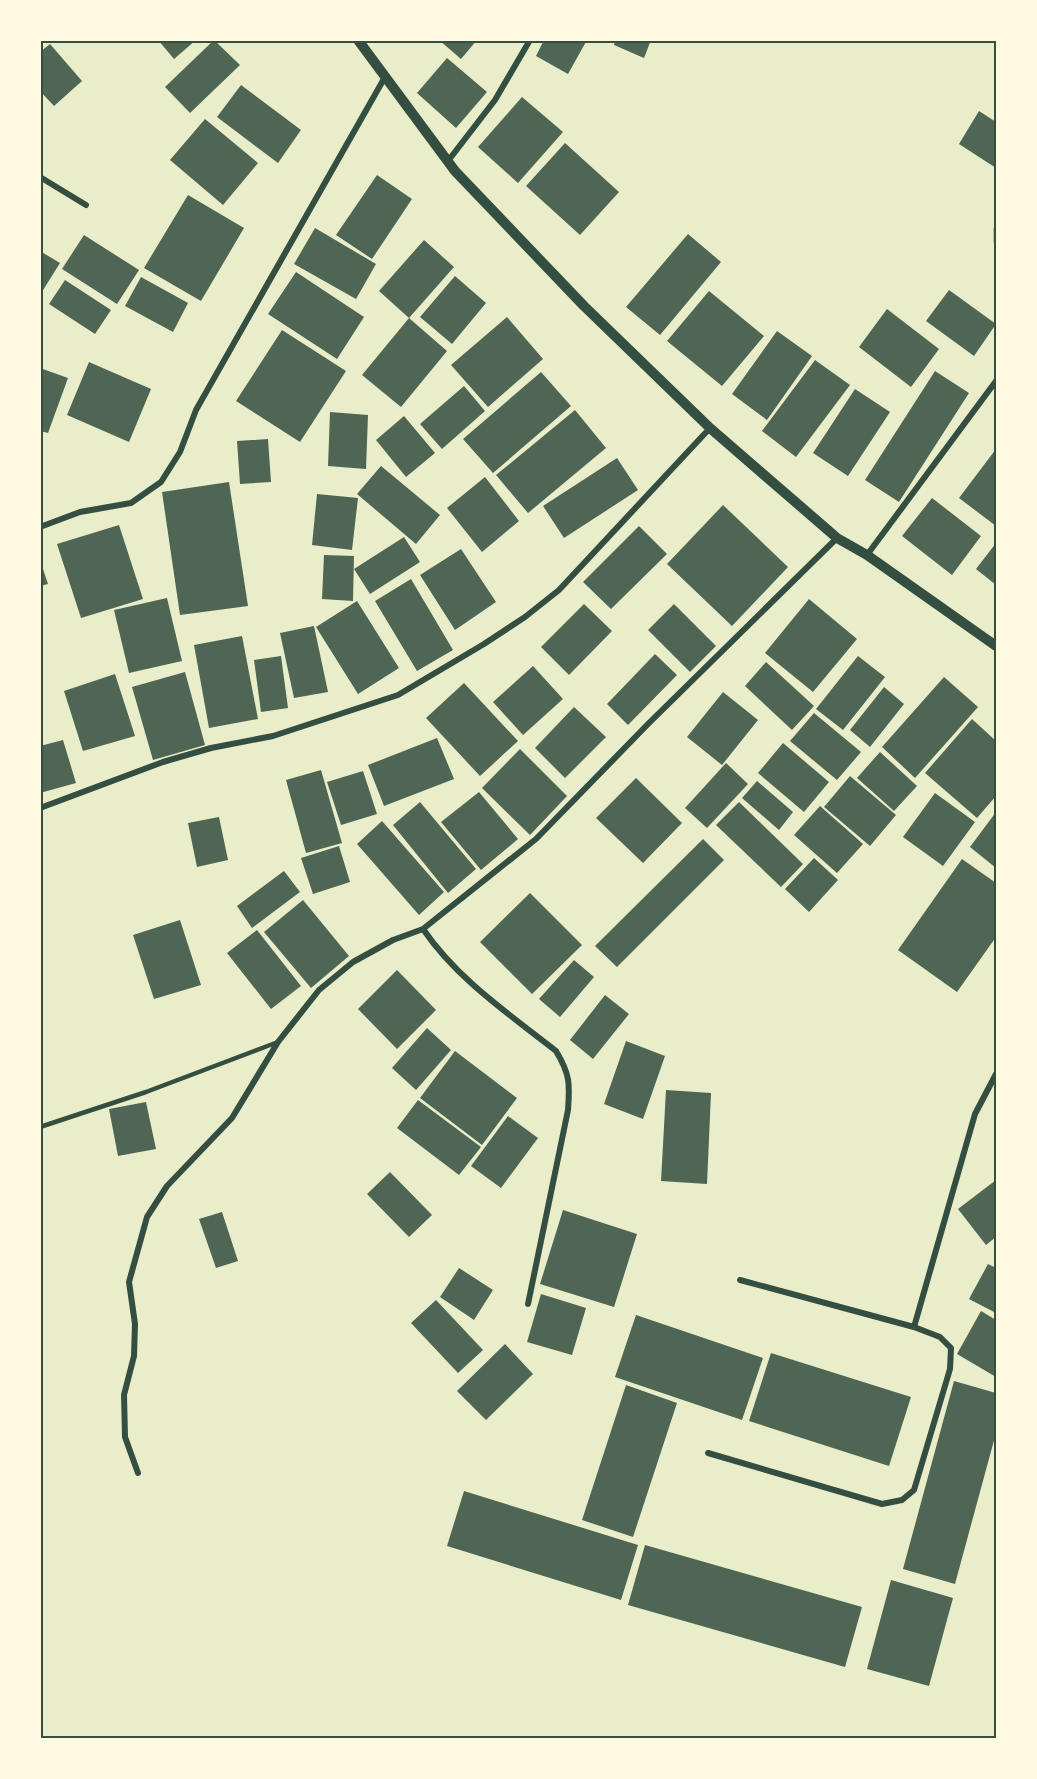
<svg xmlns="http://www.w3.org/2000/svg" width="1037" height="1779" font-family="'Nunito Sans',sans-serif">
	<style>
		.building { fill: #4f6655 }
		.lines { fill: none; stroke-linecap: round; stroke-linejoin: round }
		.service { stroke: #344e41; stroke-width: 4.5 }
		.minor { stroke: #344e41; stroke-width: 6 }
		.tertiary { stroke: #344e41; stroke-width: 10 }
		.neatline { fill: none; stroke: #344e41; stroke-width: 2 }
	</style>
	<rect width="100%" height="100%" fill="#e9edc9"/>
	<path class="building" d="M158 40H196L174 59Z
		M214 40 240 65 190 113 165 87Z
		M439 40H477L461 59Z
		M544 40H587L568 74 536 56Z
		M615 40H651L644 58 614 45Z
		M50 44 82 81 54 106 40 91V52Z
		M447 58 487 92 456 128 417 93Z
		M241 85 301 130 278 163 217 117Z
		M522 97 563 132 518 183 478 147Z
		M979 111 996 122V168L959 144Z
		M205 119 258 163 223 205 170 160Z
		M565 143 619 192 580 235 526 186Z
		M377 175 412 199 372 259 336 235Z
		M188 195 244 228 201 301 144 268Z
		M315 228 376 264 356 299 294 264Z
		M688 234 721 262 660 335 626 307Z
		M84 235 139 270 117 304 62 269Z
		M424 240 454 267 409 318 379 291Z
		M40 251 60 263 40 295Z
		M296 272 364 317 337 359 268 314Z
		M455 276 486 303 452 344 420 317Z
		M141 277 188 303 173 332 125 306Z
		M65 280 111 310 95 334 49 304Z
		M949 290 996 324 974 356 926 321Z
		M709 291 764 336 722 386 667 341Z
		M887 309 939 349 911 387 859 347Z
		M507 317 543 359 488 407 451 365Z
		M409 318 447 351 401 407 362 375Z
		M282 330 346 371 300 442 236 401Z
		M777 331 812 356 767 420 732 394Z
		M815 360 850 385 796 457 762 431Z
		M89 362 151 389 129 442 67 415Z
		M40 368 68 378 48 433 40 431Z
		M935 371 969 393 899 502 865 480Z
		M541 372 571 406 493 473 463 439Z
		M464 386 485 411 442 449 420 424Z
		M855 389 890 412 848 476 813 453Z
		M575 410 606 448 528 513 496 475Z
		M330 412 368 415 366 469 328 466Z
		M404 416 435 453 406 477 376 440Z
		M268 439 271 482 240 484 237 441Z
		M996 449V526L959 498Z
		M617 458 638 490 564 538 543 506Z
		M381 466 440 515 416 544 357 494Z
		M485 477 519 521 482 552 447 508Z
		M229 482 248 606 180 615 162 492Z
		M317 494 358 498 352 550 312 545Z
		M932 498 981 536 952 575 902 536Z
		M723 505 788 567 732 626 667 564Z
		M119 525 143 599 81 618 57 544Z
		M639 526 667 554 611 609 583 582Z
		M404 537 420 562 370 594 354 569Z
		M996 543V585L976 569Z
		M461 549 496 602 455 630 420 575Z
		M324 555 354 556 353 601 322 599Z
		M40 560 48 584 40 586Z
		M411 579 453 650 417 671 375 601Z
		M167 598 182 661 129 673 114 610Z
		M809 599 857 639 813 692 765 653Z
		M357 601 399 668 358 694 316 627Z
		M584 604 612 631 569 675 541 647Z
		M674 604 716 646 690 672 648 630Z
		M314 626 328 692 294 698 280 633Z
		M242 636 258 719 209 728 194 645Z
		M655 654 677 675 628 725 607 704Z
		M281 656 288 708 261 712 254 660Z
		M858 656 885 677 843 730 816 709Z
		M766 662 814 706 792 730 745 686Z
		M533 666 563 699 523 735 493 702Z
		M185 672 205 745 153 760 132 687Z
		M115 674 135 736 83 751 64 691Z
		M944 677 978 707 915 778 882 747Z
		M464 683 518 741 480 776 426 718Z
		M884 687 904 704 870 747 850 730Z
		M723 692 758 720 722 765 687 737Z
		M574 707 606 737 565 778 535 748Z
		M814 713 861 752 837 780 790 741Z
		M972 719 996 741V796L977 818 925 773Z
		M437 738 454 779 384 806 368 765Z
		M63 740 76 783 40 793V746Z
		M783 743 829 782 804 812 758 773Z
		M520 749 567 796 530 835 482 788Z
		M880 752 917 786 894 811 857 778Z
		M726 763 748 784 707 828 685 808Z
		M321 770 342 843 306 853 286 780Z
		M363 771 377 814 341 825 327 782Z
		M850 776 896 815 870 846 824 807Z
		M636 778 682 823 643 863 596 818Z
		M757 781 793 812 779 830 742 798Z
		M479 792 518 839 481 870 441 822Z
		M935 793 975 822 943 866 903 837Z
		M420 802 476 869 448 893 393 825Z
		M739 802 803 864 781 887 716 825Z
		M820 806 863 844 837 873 794 835Z
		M996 812V868L970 847Z
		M219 817 228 860 197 867 188 823Z
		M382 821 444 892 419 915 357 844Z
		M703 839 724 860 617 967 595 946Z
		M339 846 350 882 313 894 301 858Z
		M814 858 838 880 809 912 785 889Z
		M962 859 996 883V937L957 992 898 950Z
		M284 871 300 892 252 928 237 906Z
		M530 893 582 945 532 994 480 942Z
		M303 900 349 956 311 988 264 932Z
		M180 920 201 985 154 999 133 935Z
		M257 930 301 986 271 1009 227 953Z
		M574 960 594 977 560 1017 539 999Z
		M397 970 436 1010 397 1049 358 1009Z
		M605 995 629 1014 593 1059 570 1040Z
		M427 1028 451 1050 416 1090 392 1068Z
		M626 1041 665 1056 643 1119 604 1104Z
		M455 1051 517 1098 482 1145 420 1098Z
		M666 1090 711 1093 707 1184 661 1181Z
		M418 1100 481 1147 459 1175 397 1128Z
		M146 1102 156 1149 118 1156 109 1109Z
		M508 1116 538 1138 501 1188 471 1166Z
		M390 1172 432 1215 409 1237 367 1194Z
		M996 1180V1237L986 1245 958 1209Z
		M563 1210 637 1234 614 1307 540 1284Z
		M222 1212 238 1261 216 1268 199 1219Z
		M988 1264 996 1268V1313L969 1299Z
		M459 1268 493 1290 474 1320 440 1297Z
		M541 1294 586 1308 572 1355 527 1342Z
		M436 1300 483 1350 458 1373 411 1323Z
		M981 1311 996 1320V1377L957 1354Z
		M636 1315 763 1358 742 1420 615 1377Z
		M505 1344 533 1374 486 1420 457 1391Z
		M771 1353 911 1397 889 1466 749 1421Z
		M954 1381 996 1393V1433L955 1584 903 1569Z
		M626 1385 677 1403 633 1537 582 1520Z
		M464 1491 638 1545 621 1600 447 1546Z
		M645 1545 862 1607 845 1667 628 1605Z
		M891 1580 953 1598 929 1686 867 1669Z"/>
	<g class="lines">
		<path class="service" d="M996 228V242
			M40 1127 146 1092 278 1042"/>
		<path class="minor" d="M448 161 495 100 530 40
			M40 177 86 205
			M40 527 80 512 131 503 161 482 180 452 196 410 385 77
			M867 555 996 381
			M40 808 163 762 211 748 273 736 398 695 484 644 525 617 559 590 710 428
			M423 929C457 979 509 1014 556 1051 570 1074 570 1084 568 1110L528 1304
			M914 1327 975 1114 996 1074
			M708 1453 882 1504 902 1500 914 1490 950 1369 951 1348 940 1337 914 1327 740 1280
			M138 1473 125 1437 124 1395 134 1356 135 1324 129 1282 147 1217 167 1186 232 1118 278 1042 319 990 353 962 393 940 423 929 536 839 648 724 837 538"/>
		<path class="tertiary" d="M358 40 455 171 584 306 710 428 837 538 867 555 996 646"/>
	</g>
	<rect width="1037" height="1779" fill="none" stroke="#fefae0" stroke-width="84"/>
	<rect x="42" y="42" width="953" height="1695" class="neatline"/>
</svg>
